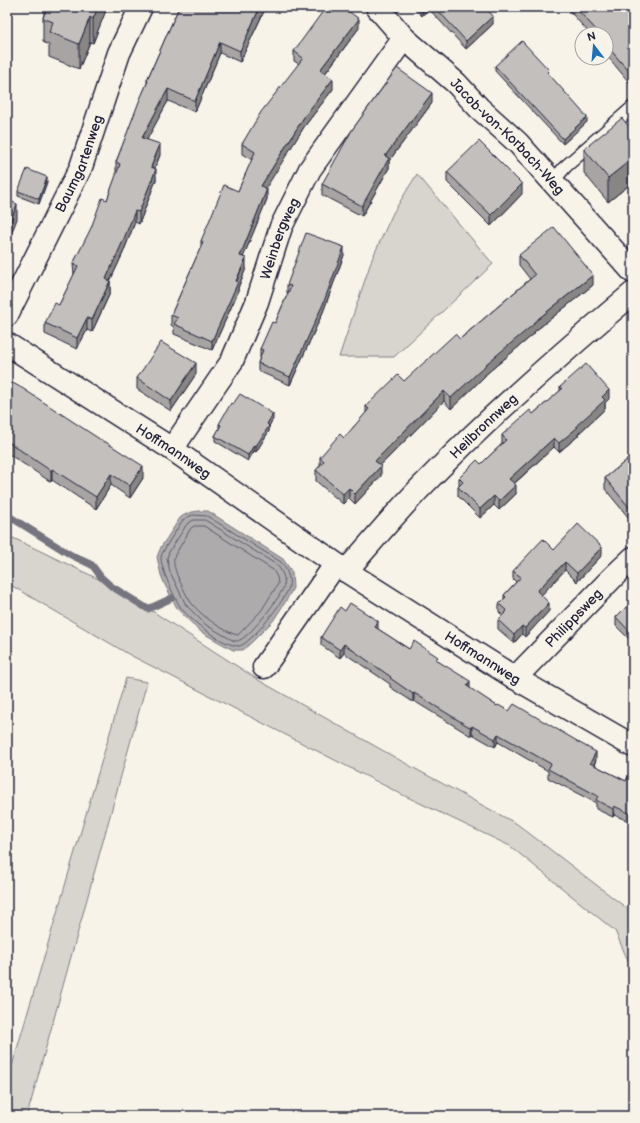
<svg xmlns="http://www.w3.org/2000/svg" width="640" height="1123" font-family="'Balsamiq Sans',sans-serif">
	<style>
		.green { fill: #d8d5cf; stroke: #7d7c85 }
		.water { fill: #aeabad; stroke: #76747f }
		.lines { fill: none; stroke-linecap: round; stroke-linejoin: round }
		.shore { stroke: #5a5969; stroke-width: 1 }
		.stream { stroke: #76747f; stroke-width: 7 }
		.lane-casing { stroke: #22223b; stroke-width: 15 }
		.street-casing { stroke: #22223b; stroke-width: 25 }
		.lane { stroke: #f7f3e8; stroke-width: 12 }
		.street { stroke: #f7f3e8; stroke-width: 22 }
		.wall { fill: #a7a4a3; stroke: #22223b }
		.shaded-wall { fill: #888684; stroke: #22223b }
		.building { fill: #c2bfbd; stroke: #22223b }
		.labels { text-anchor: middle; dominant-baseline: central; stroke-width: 3.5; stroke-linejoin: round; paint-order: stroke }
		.street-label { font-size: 14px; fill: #22223b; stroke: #f7f3e8 }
	</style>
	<rect width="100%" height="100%" fill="#f7f3e8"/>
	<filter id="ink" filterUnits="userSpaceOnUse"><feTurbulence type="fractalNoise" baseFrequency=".025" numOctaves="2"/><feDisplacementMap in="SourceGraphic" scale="8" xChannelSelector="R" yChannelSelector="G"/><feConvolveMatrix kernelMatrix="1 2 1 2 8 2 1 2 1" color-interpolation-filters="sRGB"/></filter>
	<g filter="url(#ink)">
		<path class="green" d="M417 174 493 264 394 357H339L372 259 393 213Z
			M7 535 115 587 260 681 412 767 517 824 633 913V972L615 931 510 846 403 795 130 655 7 583Z
			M126 678 147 682 27 1116H7V1083Z"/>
		<path class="water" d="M199 511H208L283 559 292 572 293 588 286 601 273 621 252 642 243 650H233L201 632 178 610 165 585 161 575 157 557 161 547 180 518C186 513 191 512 199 511Z"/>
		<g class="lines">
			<path class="shore" d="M193 515 207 516 281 562C286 568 291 578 289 587 286 599 250 645 239 646 223 646 190 620 181 608 175 599 160 567 161 557 163 549 178 528 183 520L186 518Z
				M194 520H205L277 565C281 570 286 578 284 585 282 596 251 635 240 640 238 641 237 641 234 641L206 625 186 605 170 572 167 558 169 552 187 524Z
				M195 526H204L273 570 277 577 278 584 261 611 238 635C223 632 198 613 190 601 185 593 181 584 177 575 175 569 172 561 175 555L191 528Z"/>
			<path class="stream" d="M7 515 71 555 92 565 101 577 111 586 148 609 172 598"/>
			<defs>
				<path id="lane" d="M553 181 565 167 633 107"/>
				<g id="street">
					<path id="s1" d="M377 7 404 38 456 83 479 108 518 143 633 272"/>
					<path id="s2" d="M7 315 81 167 119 53 141 7"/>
					<path id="s3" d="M7 344 172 449 346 571 515 678 633 746"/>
					<path id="s4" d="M172 449 232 361 257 302 281 227 310 169 404 38"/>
					<path id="s5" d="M346 571C372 542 397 511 425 483 490 416 561 354 633 293"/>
					<path d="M264 667 335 565"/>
					<path id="s6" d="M515 678 613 577 633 558"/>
				</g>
			</defs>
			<use href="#lane" class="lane-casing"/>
			<use href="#street" class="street-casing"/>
			<use href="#lane" class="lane"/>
			<use href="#street" class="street"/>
		</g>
		<path class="wall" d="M44 7H107L93 43 90 42 79 69 49 57V45L43 42V18L44 14Z
			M179 7H266L240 62 220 53 195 112 168 101 147 139 160 155 155 168 156 180 139 224 135 222 123 253 110 281V293L92 332 87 330 77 349 45 334V323L59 305 74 275 73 264 107 200 117 174H116V162L147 83V80Z
			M414 7H485L493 24 466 49 429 9 422 16Z
			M566 7H625L633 15V87L608 57V53L606 51V34H590Z
			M359 28 325 74 333 89 304 127 265 188 267 199 243 257 246 268 238 288V292L212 350 174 334V327L171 325V315L201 247V241L238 191 252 160 242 154V144L299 64 294 61V51Z
			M495 66 549 75 587 122 563 144 495 71Z
			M432 103 389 161V168L362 216 322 195V184Z
			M633 132V182L608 202 584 173V149Z
			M447 172 522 194 491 226 447 182Z
			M47 182 39 204 18 196V191Z
			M344 255 323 312 290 385 258 371V363L260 357V349L275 323 288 293H287V285Z
			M519 255 593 285 534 332V334L485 375V376L451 409 444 401 380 466 381 476 355 504 349 498 343 504 316 481V470L320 466V457L344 438 366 413V406L404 381 460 339 530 279 519 265Z
			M196 374 171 411 137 389V378Z
			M7 380 143 478 130 498 111 485 96 509 52 480 51 482 7 453Z
			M560 387 609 399 605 403V409L578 434V436L559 452 554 447 514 484 516 494 499 510 494 505 480 518 458 496V487L459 486V478L481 464 502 444V435L533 414 560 391Z
			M273 419 269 426V431L256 452 254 451 248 461 215 441V436L219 429V424Z
			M633 455V523L605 489V478Z
			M554 550 602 555 577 582 565 570 541 595 549 611 525 637 522 634 514 643 498 629V620L503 616 499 612V604L504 599V595L516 582 513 579V571Z
			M633 600V643L616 626V617Z
			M345 611 378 629 409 649 438 661 470 689 497 706 577 742 596 760 594 765 626 781 633 766V823L614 815 613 817 596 809V803L548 778V771L498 742 495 747 472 734 471 736 414 701 413 702 390 687V684L344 653 340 658 321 645V637Z"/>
		<path class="shaded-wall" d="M98 7H107V8L93 43V19Z
			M260 7H266L240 62V51Z
			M423 7H429V9L422 16V8Z
			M493 16V24L466 49V41Z
			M90 17V42L79 69V44Z
			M359 19V28L320 80V70Z
			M220 42V53L195 112V101Z
			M333 79V89L304 127 261 196V186L304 117Z
			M168 89V101L142 149V138Z
			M432 93V103L389 161V168L362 216V206L385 156Z
			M587 117V122L563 144V139Z
			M160 144V155L151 178V167Z
			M633 158V182L608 202V178Z
			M156 169V180L139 224V212Z
			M47 177V182L39 204V199Z
			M522 184V194L491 226V215Z
			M267 189V199L240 265V256Z
			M17 204V219L7 245V230Z
			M135 211V222L123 253 106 290V279Z
			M344 247V255L323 312 290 385V377Z
			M246 258V268L238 288V292L212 350V341Z
			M593 275V285L534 332V334L485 375V376L451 409V398L485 365 533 323Z
			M110 281V293L92 332V320Z
			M87 318V330L77 349V338Z
			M196 363V374L171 411V401Z
			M609 390V399L605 403V409L578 434V436L559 452V443L576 426 602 397Z
			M444 391V401L375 471V461Z
			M273 414V419L269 426V431L256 452V446L267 424Z
			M554 438V447L509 488V479Z
			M254 445V451L248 461V455Z
			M143 466V478L130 498V486Z
			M381 466V476L355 504V494Z
			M52 469V480L51 482V471Z
			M111 474V485L96 509V497Z
			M516 485V494L499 510V501Z
			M349 488V498L343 504V494Z
			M494 496V505L480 518V509Z
			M602 547V555L577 582V573Z
			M565 562V570L537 600V591Z
			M549 603V611L525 637V628Z
			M378 621V630L375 627Z
			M522 626V634L514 643V635Z
			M344 644V653L340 658V650Z
			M470 681V690L467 686Z
			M414 693V701L413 702V694Z
			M472 726V734L471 736V728Z
			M498 734V742L495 747V739Z
			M596 752V760L590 772V763Z
			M614 806V815L613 817V809Z"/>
		<path class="building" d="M47 7H98L93 19 90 17 79 44 49 32 53 22 43 18Z
			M179 7H260L240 51 220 42 195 101 168 89 142 138 160 144 151 167 156 169 139 212 135 211 123 241 106 279 110 281 92 320 87 318 77 338 45 323 55 303 59 305 78 266 73 264 91 228 102 198 107 200 120 164 116 162 140 99 148 81 147 80Z
			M326 7H343L359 19 320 70 333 79 304 117 261 186 267 189 240 256 246 258 236 281 238 282 212 341 174 324 178 318 171 315 203 242 201 241 224 185 238 191 255 152 242 144 261 112 303 58 294 51Z
			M435 7H485L493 16 466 41Z
			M575 7H625L633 15V76L608 47 610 45 606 41V34H600Z
			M522 41 549 70 547 72 587 117 563 139 495 66Z
			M397 68 432 93 385 156 389 158 362 206 322 184 352 130Z
			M622 118 633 132V158L608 178 584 149Z
			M479 141 522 184 491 215 447 172Z
			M27 169 47 177 39 199 18 191Z
			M7 200 17 204 7 230Z
			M554 227 593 275 533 323 534 324 485 365V366L451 398 444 391 375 461 381 466 355 494 349 488 343 494 316 470 324 461 320 457 340 434 344 438 369 409 366 406 398 375 404 381 455 334 460 339 535 275 519 255Z
			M306 233 344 247 323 304 290 377 258 363 263 350 260 349 272 322 275 323 291 286 287 285Z
			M161 342 196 363 171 401 137 378Z
			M586 364 609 390 602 397 605 400 576 426 578 427 559 443 554 438 509 479 516 485 499 501 494 496 480 509 458 487 463 482 459 478 477 460 481 464 506 440 502 435 530 410 533 414 562 389 560 387Z
			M7 380 22 388 104 442V441L143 466 130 486 111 474 96 497 52 469 51 471 7 441Z
			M240 394 273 414 267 424 269 426 256 446 254 445 248 455 215 436 221 425 219 424 231 403 233 404Z
			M633 455V512L605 478Z
			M578 524 602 547 577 573 565 562 537 591 549 603 525 628 522 626 514 635 498 620 507 611 499 604 506 597 504 595 521 577 513 571 543 539 554 550Z
			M633 600V635L616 617Z
			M350 603 378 621 375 627 409 649 414 641 438 657 436 660 470 681 467 686 497 706 498 705 509 711 514 704 577 741H576L596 752 590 763 626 781 633 766V815L614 806 613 809 596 800 598 796 548 769 551 764 498 734 495 739 472 726 471 728 414 693 413 694 390 678 391 677 344 644 340 650 321 637 340 607 345 611Z"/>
	</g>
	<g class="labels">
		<g class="street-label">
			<text stroke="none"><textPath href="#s1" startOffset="184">Jacob-von-Korbach-Weg</textPath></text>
			<text stroke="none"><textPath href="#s2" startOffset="168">Baumgartenweg</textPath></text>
			<text stroke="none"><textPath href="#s4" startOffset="238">Weinbergweg</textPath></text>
			<text stroke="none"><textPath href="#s5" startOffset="200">Heilbronnweg</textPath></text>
			<text stroke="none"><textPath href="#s3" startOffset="198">Hoffmannweg</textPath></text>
			<text stroke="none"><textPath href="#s6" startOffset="84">Philippsweg</textPath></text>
			<text stroke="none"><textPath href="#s3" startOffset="570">Hoffmannweg</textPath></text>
		</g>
	</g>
	<rect width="640" height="1123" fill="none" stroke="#f7f3e8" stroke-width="24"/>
	<rect x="12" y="12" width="616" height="1099" fill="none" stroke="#22223b" stroke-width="1.5" filter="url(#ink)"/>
	<g transform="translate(594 46) rotate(344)"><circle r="19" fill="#f7f3e8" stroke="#a29fa3"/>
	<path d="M0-3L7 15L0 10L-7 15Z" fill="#1f6fb2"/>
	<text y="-6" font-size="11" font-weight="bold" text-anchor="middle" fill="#22223b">N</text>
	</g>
</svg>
